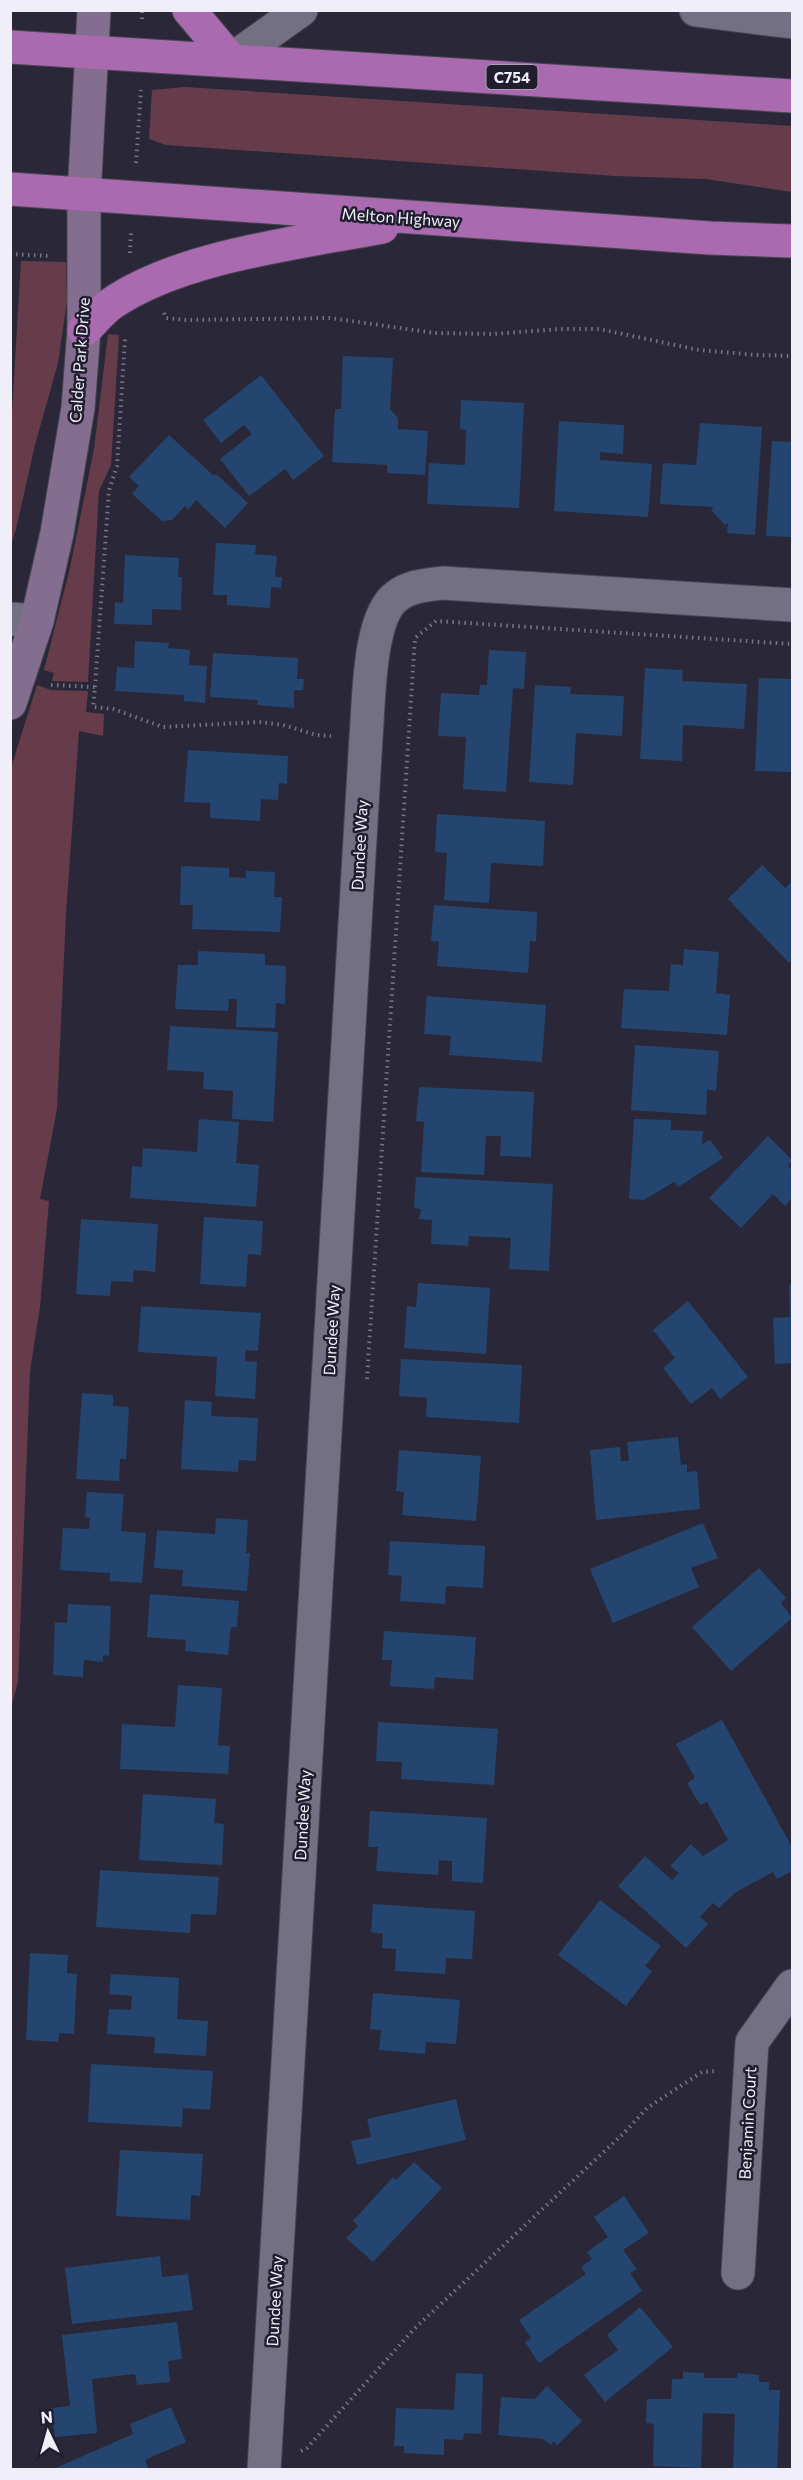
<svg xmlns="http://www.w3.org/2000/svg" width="803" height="2480" font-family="Commissioner,sans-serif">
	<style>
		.green { fill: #663c4b }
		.building { fill: #24456f }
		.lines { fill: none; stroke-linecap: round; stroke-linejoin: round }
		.street-casing { stroke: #484653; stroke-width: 35 }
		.secondary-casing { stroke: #484653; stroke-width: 35 }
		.highway-casing { stroke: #484653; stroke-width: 35 }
		.path { stroke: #797785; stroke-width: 4; stroke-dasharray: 1.5 4.5; stroke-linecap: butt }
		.street { stroke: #727082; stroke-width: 33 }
		.secondary { stroke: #836e90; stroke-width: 33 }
		.highway { stroke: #aa6ab0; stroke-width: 33 }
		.labels { text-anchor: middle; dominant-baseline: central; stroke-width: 5; stroke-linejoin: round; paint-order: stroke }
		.shield { fill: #201e2e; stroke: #b2b0bc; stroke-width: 1.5 }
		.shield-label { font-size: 15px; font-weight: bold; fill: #f0eff9 }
		.street-label { font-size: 16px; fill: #f0eff9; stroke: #201e2e }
	</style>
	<rect width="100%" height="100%" fill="#2a2838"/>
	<path class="green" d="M185 87 792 126V192L706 179 615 176 166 145 149 139 152 90Z
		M21 261 66 262 67 301 58 363 35 445 16 529 11 544V428Z
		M108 334 119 335 111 465 99 491 88 682 52 681 54 673 44 670 70 568 94 449Z
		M37 685 51 690 88 691 86 712 104 714 103 736 79 731 66 914 57 1109 40 1199 49 1201 40 1307 30 1371 18 1682 11 1707 10 771Z"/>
	<path class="building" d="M343 356 393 358 390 409 398 418V429L428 431 425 475 387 473V465L332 462 335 409H341Z
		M261 375 324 456 293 480 285 469 249 496 220 459 252 434 244 425 221 443 203 420Z
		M461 400 524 403 519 508 427 504 429 463 465 465 466 430 460 429Z
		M559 421 624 425 623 454 600 452V460L652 464 648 517 554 511Z
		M700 423 762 427 755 535 727 533 728 523 725 525 711 510 714 507 660 504 663 463 696 465Z
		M169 435 214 476 216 474 248 503 225 528 196 500 188 510 185 506 172 520 162 521 132 494 139 486 129 477Z
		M772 441 792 442V537L766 536Z
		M216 543 256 545 255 554 277 556 275 577H282L281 588 271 587 270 608 227 605V595H213Z
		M125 555 179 558 178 577H182L181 610 152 609V625L114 624 115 602 123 603Z
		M135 641 169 643 168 648 190 650 189 665 207 666 205 703 184 701V695L115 691 117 667 134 668Z
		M489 650 526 652 524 689 513 688 506 792 463 789 466 737 438 736 441 693 479 695 480 685H487Z
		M213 653 298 658 297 679H304L303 690H294V708L257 705 258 700 210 697Z
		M645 668 683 670 682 681 747 684 744 729 683 725 682 761 640 759Z
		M759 678 792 679V772L755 771Z
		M535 685 571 687 570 694 624 696 622 736 576 733 573 785 529 782Z
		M188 750 288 756 287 784 279 783 278 800 261 799 260 821 210 818V803L184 802Z
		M437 814 545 821 543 866 491 863 489 903 444 900 447 853 435 852Z
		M762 865 785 888 792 881V959L789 963 728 899Z
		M181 866 229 868V877L246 878V871L275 872 274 897H282L280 932 192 929 193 905H180Z
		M434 905 537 912 536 942 530 941 528 973 437 966 439 942 431 941Z
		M684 949 719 952 716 993 730 995 727 1035 621 1028 624 989 669 991 671 964 683 965Z
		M198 951 265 954V965L286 966 285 1004 276 1003 275 1028 236 1027 237 999H229L228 1011 175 1009 178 965H198Z
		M427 996 546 1005 542 1062 449 1055 451 1036 424 1034Z
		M170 1026 278 1032 273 1122 232 1119 233 1091 203 1089 204 1072 167 1070Z
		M635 1045 719 1051 716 1091 707 1089 706 1115 631 1110Z
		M419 1087 534 1092 531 1157 500 1156 501 1136H486L484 1175 421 1172 424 1122 416 1121Z
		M199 1119 239 1122 236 1163 259 1165 256 1207 130 1198 132 1166 142 1167 143 1148 197 1152Z
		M634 1119 671 1120V1130L703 1131 702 1144 710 1140 723 1158 678 1187 674 1182 644 1200 629 1199Z
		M768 1136 792 1160 788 1166 792 1170V1197L785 1206 773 1194 741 1228 709 1198Z
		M416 1177 553 1184 549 1271 509 1269 511 1238 469 1236 468 1246 431 1244 432 1220 419 1219 421 1209 414 1208Z
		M204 1217 263 1221 261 1255 248 1254 246 1287 200 1284Z
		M81 1219 158 1224 155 1272 134 1270 133 1282 111 1281 110 1296 76 1294Z
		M418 1283 490 1288 486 1354 404 1348 407 1306 416 1307Z
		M792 1284V1363L775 1364 773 1318 790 1317 789 1285Z
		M688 1301 748 1377 720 1399 712 1388 691 1404 663 1368 675 1358 653 1330Z
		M141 1306 261 1313 258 1351 246 1350 245 1361 257 1362 255 1399 215 1396 217 1357 138 1352Z
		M401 1359 522 1365 519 1423 426 1417 427 1398 399 1396Z
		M82 1393 113 1395V1406L129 1407 126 1459H120L119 1481 76 1479Z
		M185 1400 212 1402 211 1416 258 1418 256 1461 239 1460 238 1472 181 1469Z
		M678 1437 681 1465 687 1464V1472L697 1471 700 1509 596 1520 590 1450 620 1447 621 1461H629L627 1442Z
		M399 1450 481 1456 476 1521 402 1515 404 1492 396 1491Z
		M87 1492 124 1494 121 1531 146 1533 142 1583 110 1581V1573L60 1570 63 1528 89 1529 90 1518 85 1517Z
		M216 1518 248 1520 246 1553H250L247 1591 182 1586 183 1570 154 1568 157 1530 215 1534Z
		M703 1523 718 1558 691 1568 699 1587 613 1623 590 1569Z
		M390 1541 485 1546 483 1588 446 1586 445 1604 400 1601 402 1576 388 1575Z
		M759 1568 786 1598 781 1603 792 1618 731 1671 692 1627Z
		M150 1594 239 1601 237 1627H231L228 1655 185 1651 186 1640 147 1637Z
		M68 1604 111 1606 109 1656 103 1655V1662L84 1660 83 1677 53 1675 55 1622 67 1623Z
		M384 1631 476 1637 473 1680 435 1677 434 1689 390 1686 392 1660H382Z
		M178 1685 222 1688 218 1745 230 1746 228 1774 120 1769 122 1724 175 1727Z
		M722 1720 792 1847V1871L777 1879 773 1872 736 1892 719 1908 713 1903 700 1917 708 1924 686 1948 618 1886 645 1856 672 1880 679 1873 670 1866 691 1844 703 1856 728 1840 707 1802 700 1805 687 1783 695 1778 676 1744Z
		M378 1722 498 1729 494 1785 401 1779 402 1762 376 1761Z
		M143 1794 216 1799 214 1823 224 1824 222 1865 139 1860Z
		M370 1811 487 1818 483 1883 452 1881V1861L439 1860 438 1875 376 1871 378 1847H368Z
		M100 1870 219 1877 216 1915 191 1914 190 1933 96 1927Z
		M600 1900 661 1946 645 1966 652 1971 626 2006 558 1955Z
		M373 1904 475 1911 472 1959 446 1958 445 1974 395 1971 396 1949 382 1948 383 1934 371 1932Z
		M30 1953 68 1955 67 1973 77 1974 74 2034 59 2033 58 2042 26 2040Z
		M111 1974 179 1978 177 2019 208 2021 206 2056 154 2053 155 2037 107 2034 109 2009 131 2010 132 1996 109 1994Z
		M373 1993 460 2000 456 2044 426 2042 425 2054 379 2050 381 2030 370 2029Z
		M91 2064 213 2071 210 2110 183 2108 182 2127 88 2122Z
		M456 2099 466 2140 357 2165 351 2141 371 2137 367 2119Z
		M120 2150 203 2154 200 2196 191 2195 190 2220 116 2216Z
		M414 2162 442 2188 373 2262 346 2238 358 2226 353 2221 393 2177 396 2180Z
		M624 2196 649 2233 623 2250 637 2269 630 2273 642 2291 539 2363 525 2342 531 2338 519 2320 586 2274 581 2267 592 2259 587 2252 608 2237 594 2217Z
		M160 2256 162 2277 188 2274 193 2310 72 2324 65 2268Z
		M640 2307 673 2347 605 2402 584 2375 618 2350 607 2335Z
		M177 2322 182 2359 168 2361 170 2382 137 2385 135 2374 92 2379 97 2433 55 2437 51 2408 70 2406 62 2335Z
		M683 2372 704 2373V2378H737V2373L759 2375V2382H769V2390H780L777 2470H733L735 2414 703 2413 701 2468 653 2466 654 2424 646 2423 647 2399H671L672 2379H683Z
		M456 2373 483 2374 481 2434 464 2433 463 2440 444 2439V2455L404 2453V2446H394L396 2408 454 2410Z
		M547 2386 582 2421 557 2445 554 2441 551 2445 543 2439 498 2435 501 2397 535 2399Z
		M171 2407 186 2442 145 2460 149 2470H51L133 2434 130 2424Z"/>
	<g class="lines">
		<defs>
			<path id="street" d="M696 10 792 22
				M231 60 301 10
				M10 619 37 621
				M738 2273 752 2042 792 1986
				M264 2470 366 737C369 703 368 616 397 596 410 586 426 585 442 583L792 605"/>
			<path id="secondary" d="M10 703 37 621 57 533 78 408 84 330V196L94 10"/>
			<path id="highway" d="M189 10 231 60
				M10 47 792 96
				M10 189 710 238 792 241
				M84 330C93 322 101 311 111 304 180 256 299 243 382 227"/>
		</defs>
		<use href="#street" class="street-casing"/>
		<use href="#secondary" class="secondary-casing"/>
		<use href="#highway" class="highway-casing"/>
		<path class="path" d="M142 19V10
			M136 163 141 90
			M130 253 131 233
			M10 254 49 256
			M164 313 166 318 187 320 330 318 435 333 493 334 560 329H599L699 350 756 355 792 356
			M51 685 95 687 93 707 113 709 163 727 259 722 283 725 317 735 331 736
			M95 687 109 490 117 466 125 339
			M367 1379 415 638 436 621 792 644
			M301 2451 307 2448 415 2328 625 2132 647 2108 702 2072 717 2071"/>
		<use href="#street" class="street"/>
		<use href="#secondary" class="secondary"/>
		<use href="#highway" class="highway"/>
	</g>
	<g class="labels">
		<rect class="shield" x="486.5" y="65" width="51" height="24" rx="4.5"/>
		<g class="shield-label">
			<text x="512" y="77">C754</text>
		</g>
		<g class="street-label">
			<text transform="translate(401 217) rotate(4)">Melton Highway</text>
			<text transform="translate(79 360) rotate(-86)">Calder Park Drive</text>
			<text transform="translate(359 845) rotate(-87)">Dundee Way</text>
			<text transform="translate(331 1330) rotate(-87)">Dundee Way</text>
			<text transform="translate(302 1815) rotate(-87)">Dundee Way</text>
			<text transform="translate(747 2123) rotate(-87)">Benjamin Court</text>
			<text transform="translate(274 2301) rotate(-87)">Dundee Way</text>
		</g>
	</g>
	<rect width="803" height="2480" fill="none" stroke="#f0eff9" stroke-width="24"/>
	<g transform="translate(48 2432) rotate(355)" stroke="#201e2e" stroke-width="4.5" paint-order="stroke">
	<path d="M0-4.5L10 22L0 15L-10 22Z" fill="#f0eff9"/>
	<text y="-9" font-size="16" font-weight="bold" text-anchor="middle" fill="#f0eff9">N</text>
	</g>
</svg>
